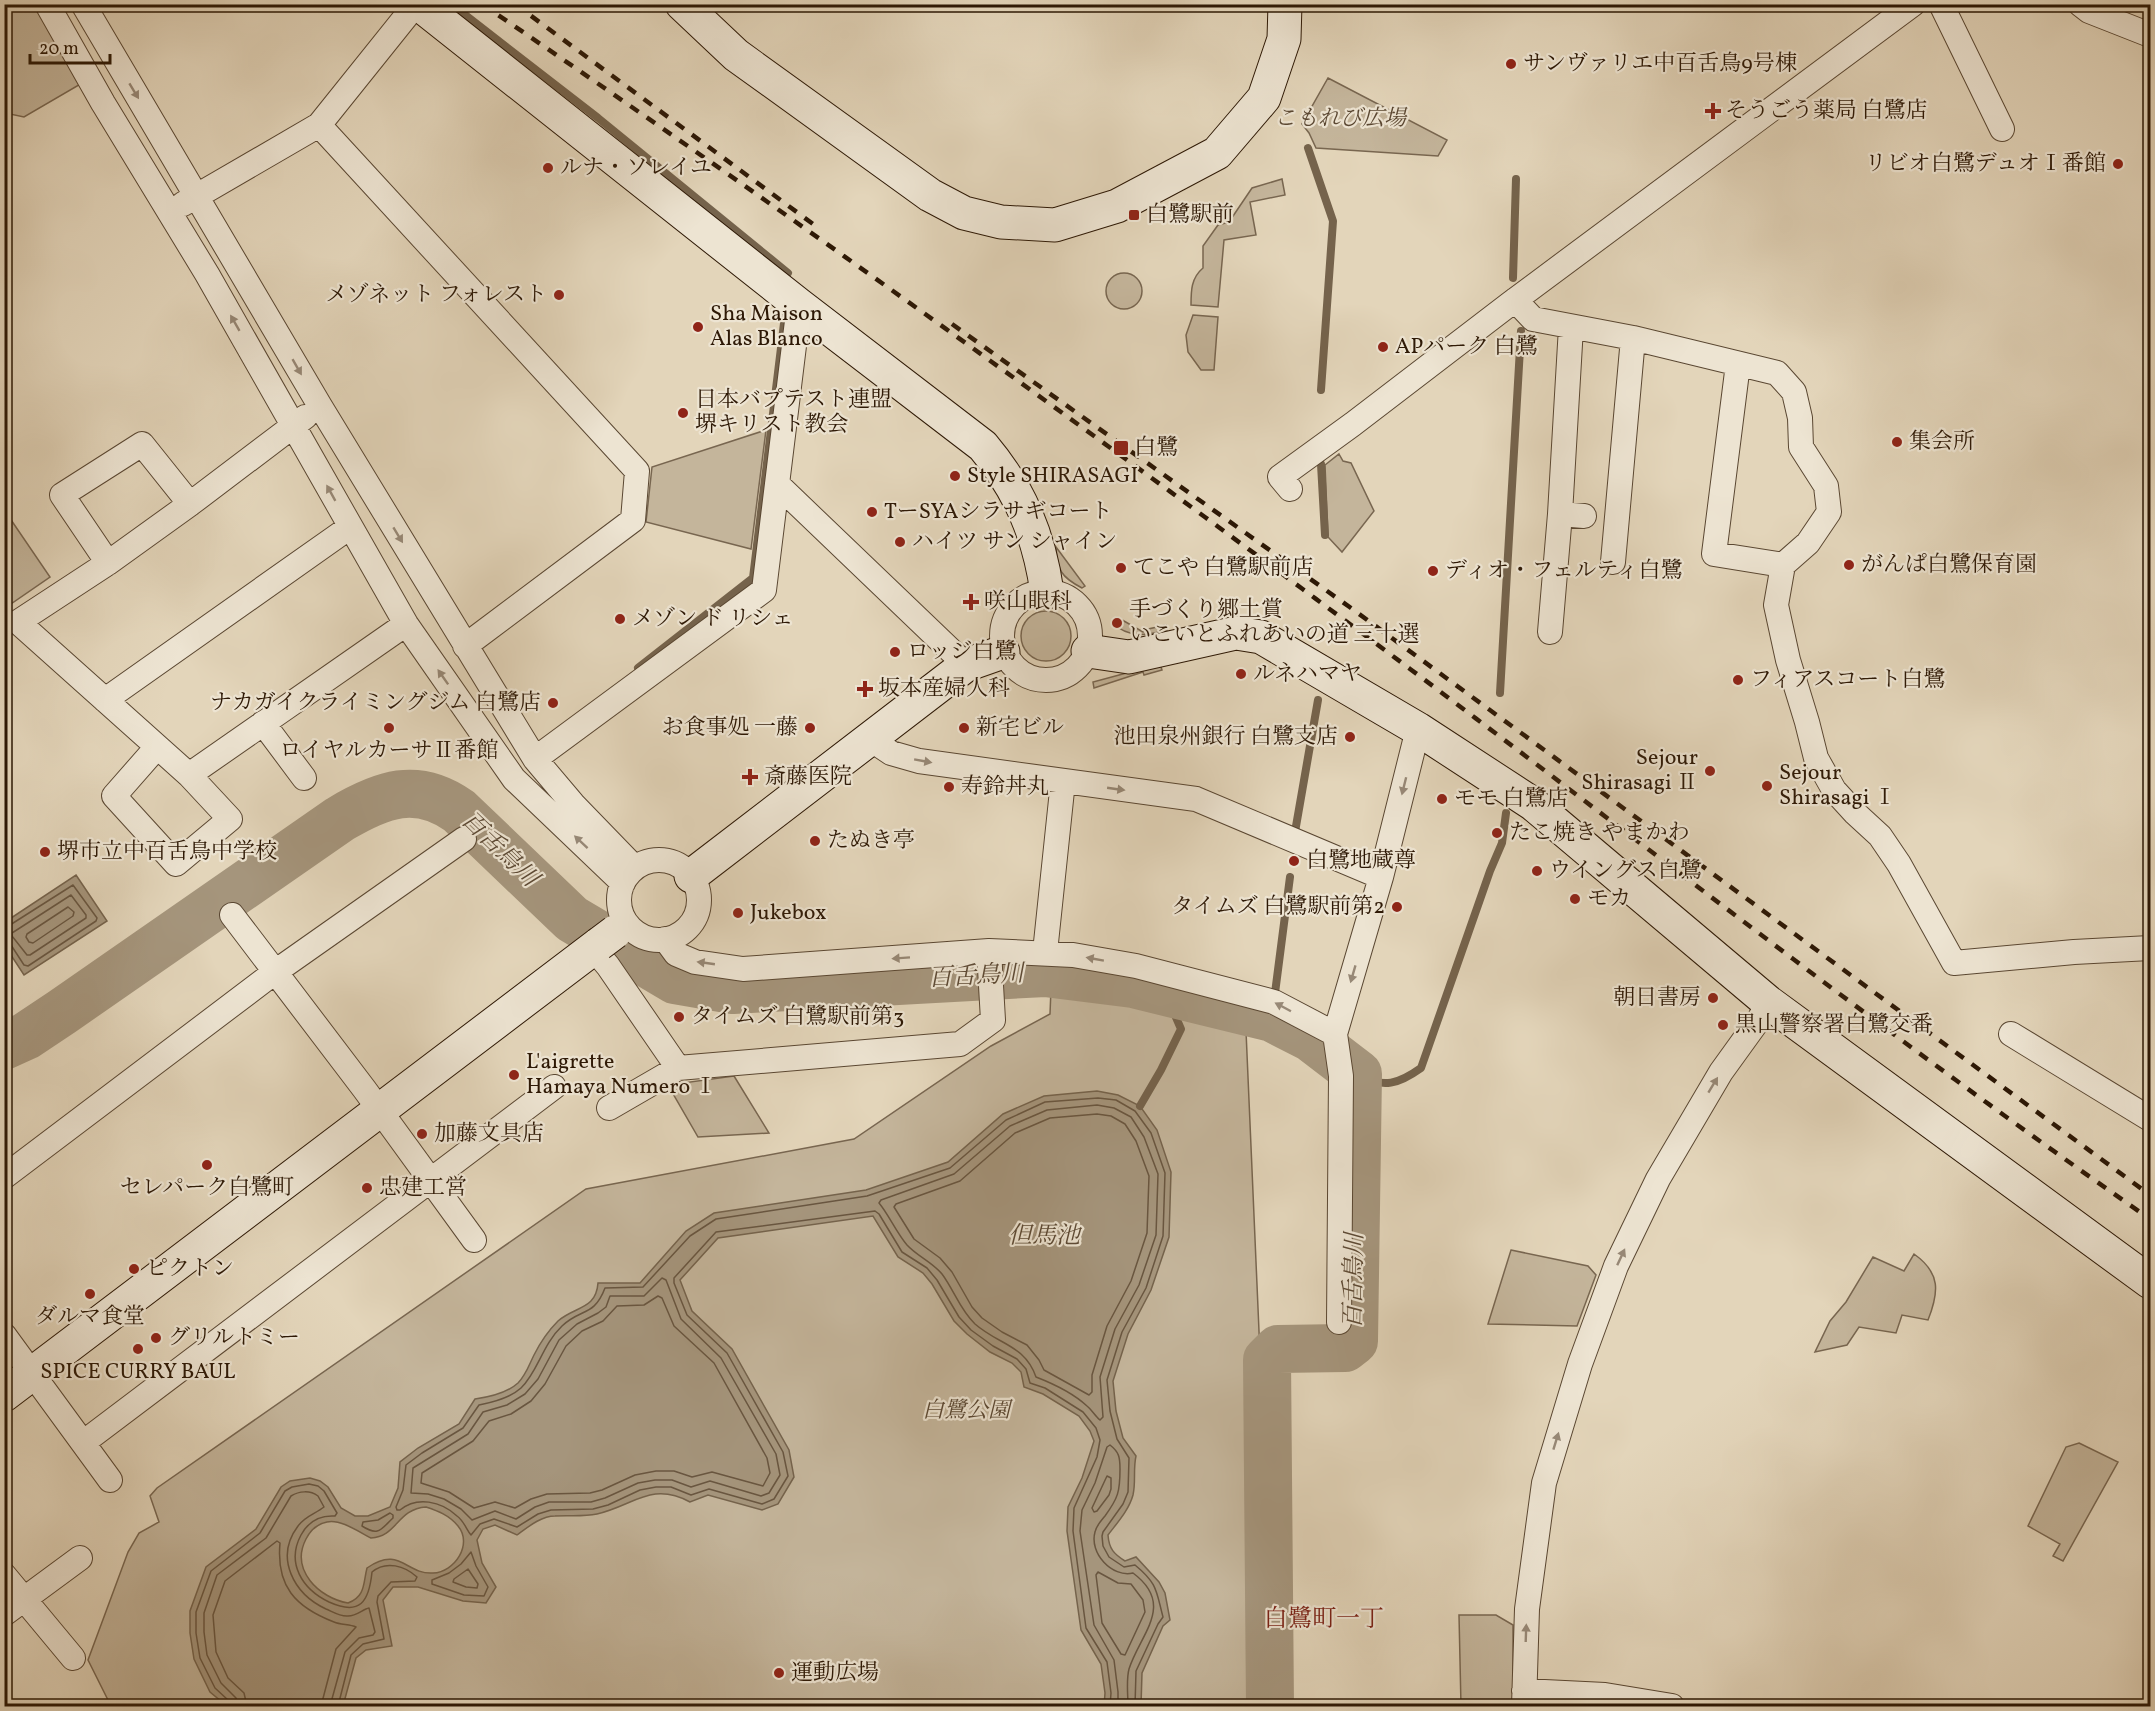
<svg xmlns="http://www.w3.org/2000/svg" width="2155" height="1711" font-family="Vollkorn,'Noto Serif JP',serif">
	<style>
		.green { fill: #c4b59b; stroke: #786650; stroke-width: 1.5 }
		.water { fill: #a5957c; stroke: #75634c; stroke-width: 1.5; fill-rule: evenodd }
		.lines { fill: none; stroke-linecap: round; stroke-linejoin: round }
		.shore { stroke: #695640; stroke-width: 1.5 }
		.stream { stroke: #75634c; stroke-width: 8 }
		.river { stroke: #a5957c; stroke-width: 48 }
		.street-casing { stroke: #5a4732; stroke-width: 26 }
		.secondary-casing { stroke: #2d1805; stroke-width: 35 }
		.street { stroke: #ede4d2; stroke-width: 24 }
		.secondary { stroke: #ede4d2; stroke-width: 33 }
		.rail { stroke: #2d1805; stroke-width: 4.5; stroke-dasharray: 10 10; stroke-linecap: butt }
		.secondary-bridge-casing { stroke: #2d1805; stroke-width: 35; stroke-linecap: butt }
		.secondary-bridge { stroke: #ede4d2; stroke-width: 33 }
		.oneway { fill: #978876 }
		.poi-dot { fill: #8f2418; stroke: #ede4d2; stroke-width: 2 }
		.labels { text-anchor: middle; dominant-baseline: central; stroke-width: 4.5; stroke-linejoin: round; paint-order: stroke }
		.poi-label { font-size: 22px; fill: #2d1805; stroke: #ede4d2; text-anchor: start }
		.park-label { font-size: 22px; font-style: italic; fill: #5a4732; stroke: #ede4d2 }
		.water-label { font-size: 24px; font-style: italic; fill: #5d4a35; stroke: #ede4d2 }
		.neighbourhood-label { font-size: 24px; fill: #7a1f14; stroke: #ede4d2 }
	</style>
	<rect width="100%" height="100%" fill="#e3d5ba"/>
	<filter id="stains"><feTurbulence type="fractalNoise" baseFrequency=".00333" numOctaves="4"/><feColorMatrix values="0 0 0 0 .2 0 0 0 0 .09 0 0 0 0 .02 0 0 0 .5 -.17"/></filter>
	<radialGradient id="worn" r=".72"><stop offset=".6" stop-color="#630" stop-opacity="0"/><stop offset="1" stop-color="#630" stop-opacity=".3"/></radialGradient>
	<path class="green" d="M5 5H35L84 82 24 117 5 113Z
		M1328 78 1447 140 1438 156 1316 148 1309 133 1302 124Z
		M1282 179 1285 195 1250 202 1256 235 1224 240 1218 307 1191 305C1191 291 1191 278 1203 268V246L1218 225 1229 222 1252 188Z
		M1106 291a18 18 0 1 1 36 0a18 18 0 1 1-36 0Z
		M1193 315 1218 317 1214 370H1201L1188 352 1186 335Z
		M766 430 751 549 646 522 652 467Z
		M1339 454 1343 461 1351 463 1374 511 1342 552 1328 537 1325 465Z
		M5 511 50 577 5 608H4Z
		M1056 547 1085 586 1082 588C1061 577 1057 570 1056 547Z
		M1021 636a25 25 0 1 1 50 0a25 25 0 1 1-50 0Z
		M1117 617 1143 632 1144 630 1166 625 1167 630C1146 636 1129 638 1112 623Z
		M1160 664 1162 670 1144 675 1143 672 1094 688 1093 682Z
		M1051 989 1234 1022 1246 1031 1260 1354 1262 1706H111L88 1660 128 1552 139 1533 159 1522 150 1496 157 1488 586 1189 854 1139 991 1046 1050 1014Z
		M734 1076 769 1133 698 1137 668 1085Z
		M1511 1250 1588 1266 1596 1275 1577 1326 1488 1324Z
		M1914 1254C1941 1273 1939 1292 1928 1320L1902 1315 1896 1333 1859 1327 1847 1345 1815 1352 1830 1321 1846 1302 1873 1257 1904 1271Z
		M2079 1443 2118 1462 2063 1561 2053 1556 2060 1544 2028 1526 2066 1447Z
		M1459 1615H1496L1513 1625V1706H1461Z"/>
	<path class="water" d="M76 875 107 921 24 975 5 946V922Z
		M1097 1091 1118 1095 1140 1106 1157 1130 1171 1172 1169 1237 1151 1290 1128 1334 1113 1381 1116 1411 1123 1438 1136 1456C1133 1469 1136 1482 1133 1495 1129 1510 1117 1523 1108 1535 1109 1549 1114 1554 1125 1561L1136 1557 1159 1582 1165 1593 1170 1620 1163 1626 1142 1673 1141 1706H1104L1105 1693 1101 1664 1081 1630 1067 1531 1068 1507 1082 1478 1094 1441 1090 1431 1079 1416 1043 1394 1024 1387 1021 1372 1012 1363 990 1352 967 1334 954 1321 932 1284 923 1273 898 1257 873 1216 718 1238 680 1280 692 1311 732 1349 789 1450 794 1477 778 1504 762 1510 708 1495 690 1502C651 1481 633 1506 597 1514 582 1517 569 1515 555 1516 541 1516 528 1527 517 1535L495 1525 483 1529 477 1540 482 1563 496 1587 486 1603 463 1601 418 1587H393L383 1600 392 1646 366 1650 356 1658 343 1706H227L210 1692 194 1659 190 1633V1611L206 1567 256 1529 281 1487 290 1481 310 1478 320 1481 328 1487 341 1508 355 1516H368L390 1507 398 1488 400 1462 418 1448 459 1424 475 1399C490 1397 507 1393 518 1383 526 1375 529 1365 534 1355 540 1343 548 1331 558 1321 575 1306 596 1310 598 1283H640L686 1231 714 1213 866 1190 948 1162 1003 1114 1044 1096ZM426 1507C438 1511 449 1515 458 1526 473 1544 455 1572 433 1573 406 1575 400 1545 367 1568 363 1583 366 1596 348 1603 319 1598 290 1570 306 1539 310 1531 317 1524 327 1522 341 1519 359 1532 371 1538 397 1537 397 1509 426 1507Z"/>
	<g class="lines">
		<path class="shore" d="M71 895 86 915V918L30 955H27L12 936V933Z
			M68 907 74 912 73 916 33 943 29 942 26 937 27 934Z
			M4 926 10 925 73 885 97 918 96 921 28 966 24 965 11 945 4 943
			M1097 1105 1114 1108 1131 1117 1144 1137 1158 1174 1156 1235 1139 1285 1115 1329 1100 1377 1103 1417 1100 1420C1095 1416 1092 1410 1087 1406 1073 1393 1054 1384 1036 1377 1025 1345 999 1345 975 1324 960 1310 954 1290 942 1274 932 1262 917 1256 907 1245 896 1232 889 1215 879 1203L881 1200 954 1174 1010 1126 1047 1110Z
			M1097 1114 1111 1116 1125 1124 1136 1141 1149 1176 1147 1233 1131 1281 1107 1326 1092 1375V1392L1089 1395 1044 1370 1039 1360 1027 1345 1002 1332 982 1318 972 1307 952 1272 940 1258 914 1239 894 1207 896 1204 960 1181 1015 1133 1050 1118Z
			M662 1278 666 1280 681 1319 721 1358 776 1454 780 1475 769 1493 761 1496 710 1481 691 1487 672 1480H655L638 1483 605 1498 591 1502H549L535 1507 516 1519 495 1511 472 1520 461 1509 444 1499 428 1494 411 1493 413 1468 468 1434 483 1412 507 1405 525 1394 538 1379 559 1340 577 1324 598 1313 606 1307 610 1296H644Z
			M658 1296 662 1298 674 1326 714 1363 767 1458 770 1473 763 1486 712 1472 692 1477 674 1471H656L635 1475 602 1490 590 1493 547 1494 531 1499 515 1508 495 1502 474 1508 449 1492 421 1483 422 1473 473 1441 489 1421 511 1414 531 1401 545 1384 566 1346 582 1331 603 1321 617 1306 644 1305Z
			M1107 1476 1111 1478V1489L1109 1495 1097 1511 1094 1512 1092 1508Z
			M390 1513 393 1515V1518C381 1529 379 1537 362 1526L363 1522 378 1520Z
			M471 1552 476 1566 488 1587 484 1596 464 1595 432 1584V1580L449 1573 461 1564Z
			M468 1569 478 1584 477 1588 466 1587 453 1582 454 1579Z
			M1098 1572 1118 1583 1131 1584 1143 1600 1145 1612 1125 1655 1121 1654 1102 1623 1096 1575Z
			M230 1706 228 1700 215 1688 200 1658 196 1633V1612L211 1571 260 1533 285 1491 292 1487 309 1484 318 1486 324 1491 337 1513 335 1516C320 1515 308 1522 301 1535 286 1563 302 1589 329 1602 360 1616 369 1602 372 1572 386 1560 405 1566 417 1577L415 1581 391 1582 378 1596 377 1602 384 1639 363 1644 351 1655 338 1706
			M238 1706 236 1698 221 1683 207 1655 204 1632V1613L217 1575 266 1538 291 1496C299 1491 310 1490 318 1496L324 1507C315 1514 305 1516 298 1526 274 1558 294 1594 326 1609 333 1612 341 1617 348 1616 357 1616 363 1609 369 1608L375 1632 373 1635 359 1638 345 1652 330 1706
			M247 1706 244 1693 228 1678 216 1652 213 1615 225 1581 277 1541 280 1543C276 1586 295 1607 334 1622 341 1625 350 1624 356 1627L336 1649 321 1706
			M1110 1706 1111 1693 1107 1662 1086 1628 1073 1531 1074 1508 1097 1457 1100 1440 1096 1428 1083 1412 1045 1388 1030 1383 1026 1369 1017 1359 993 1346 971 1330 959 1317 937 1280 927 1268 902 1252 879 1214 875 1211 716 1232 674 1278V1283L687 1315 727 1353 783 1452 788 1476 774 1499 762 1504 709 1489 691 1495 671 1487H656L640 1490 608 1505 593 1509 551 1510 538 1514 517 1527 494 1519 480 1524 471 1535C466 1529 464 1521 457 1516 441 1501 417 1496 400 1510H397L396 1507 403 1490 406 1465 422 1453 463 1428 479 1405C494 1402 510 1398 521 1388 538 1372 542 1345 562 1326 581 1308 594 1317 605 1288L643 1287 690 1236 716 1219 867 1196 950 1168 1006 1120 1045 1102 1098 1098 1116 1100 1135 1111 1151 1133 1165 1173 1163 1236 1146 1288 1122 1332 1107 1380 1110 1411 1117 1439 1129 1458 1128 1492 1123 1504 1103 1532 1102 1536 1103 1546 1109 1557 1124 1567 1135 1565C1158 1584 1156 1591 1163 1617L1158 1624 1136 1671 1135 1706
			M1118 1706V1692L1114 1660 1094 1625 1080 1531 1082 1510 1095 1483 1107 1447 1110 1445C1119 1452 1120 1457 1120 1469 1120 1492 1118 1498 1105 1516 1101 1521 1096 1526 1095 1532 1089 1553 1112 1578 1133 1573 1176 1605 1140 1634 1129 1669 1126 1680 1128 1695 1128 1706"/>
		<path class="stream" d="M451 4 598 118 788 273
			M1308 148 1333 221 1321 390
			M1513 278 1516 179
			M1321 464 1325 535
			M638 668 753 578 785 315
			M1500 693 1521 331
			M1295 832 1318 700
			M1275 993 1290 877
			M1358 1074C1383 1090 1400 1083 1421 1068L1490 871 1502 843 1506 813
			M1140 1106 1161 1070 1181 1029 1165 992"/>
		<path class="river" d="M4 1046 26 1036 62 1012 340 819C382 794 417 781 459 811L572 919 675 980 733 990 1045 973 1133 984 1272 1018 1311 1038 1358 1074 1354 1341 1345 1348 1278 1349 1267 1360 1270 1706"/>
		<defs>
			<path id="street" d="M47 4 103 103 207 274 406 624 514 779 623 883
				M83 4 320 406 535 759 573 804 635 868
				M1941 4 2002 129
				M2080 4 2089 11 2150 35
				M319 125 637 471 633 520 465 646
				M183 204 319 125 416 4
				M1515 300 1533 319 1633 338 1777 373 1794 392 1800 418 1801 447 1826 486 1829 512 1808 543 1783 565 1776 605 1788 660 1807 722 1816 758 1834 790 1855 813 1880 836 1899 864 1954 963 2074 952 2150 948
				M1738 364 1714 554 1783 565
				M305 417 190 504 108 563 18 622 189 775 406 624
				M777 484 966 665
				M1290 489 1280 477 1353 424 1511 303 1913 4
				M1560 514 1571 327
				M1613 562 1633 338
				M108 563 62 495 142 444 190 504
				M1002 636a44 44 0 1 1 88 0a44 44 0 1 1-88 0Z
				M1550 632 1560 514 1584 516
				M105 700 350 527
				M263 723 304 778
				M870 739 891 753 919 761 1196 799 1381 877
				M157 747 114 796 176 864 230 819 189 775
				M535 759 764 590 799 305
				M619 900a40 40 0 1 1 80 0a40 40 0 1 1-80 0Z
				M232 915 365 1090 474 1240
				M665 939 676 954 695 962 743 969 989 951 1073 955 1136 966 1274 1002 1335 1034
				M593 948 608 966 678 1068 960 1044 993 1020 989 951
				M1045 952 1063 781
				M2011 1034 2150 1119
				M609 1108 678 1068
				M4 1177 275 972 464 839
				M1339 1322 1341 1076 1335 1034 1381 877 1418 729
				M4 1335 110 1480
				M84 1442 554 1087
				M4 1575 73 1658
				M4 1614 80 1558
				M1524 1691 1605 1695 1672 1706
				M1524 1706 1527 1609 1544 1483 1580 1364 1616 1266 1658 1179 1721 1072 1760 1018 1768 1002"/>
			<path id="secondary" d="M419 4 799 305 983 446C1020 490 1039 535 1047 592
				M682 4 736 55 930 195 964 213 1001 222 1055 225 1117 206 1217 153 1264 98 1284 39 1285 4
				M1088 651 1129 657 1236 633 1261 637 1418 729 1533 804 1768 1002 2150 1282
				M691 876 966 665 1003 652
				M4 1395 599 944"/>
		</defs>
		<use href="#street" class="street-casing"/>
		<use href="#secondary" class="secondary-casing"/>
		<use href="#street" class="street"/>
		<use href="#secondary" class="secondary"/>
		<path class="rail" d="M482 4C774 203 1060 409 1343 619 1613 819 1875 1028 2150 1219
			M515 4 813 224
			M952 324 1351 608 2150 1195"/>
		<defs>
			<path id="secondary-bridge" d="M599 944 615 932"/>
		</defs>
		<use href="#secondary-bridge" class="secondary-bridge-casing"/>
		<use href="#secondary-bridge" class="secondary-bridge"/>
	</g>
	<defs><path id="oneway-solid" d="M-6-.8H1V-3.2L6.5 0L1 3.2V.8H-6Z" transform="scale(1.5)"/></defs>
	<g class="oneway">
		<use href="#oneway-solid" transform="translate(134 91) rotate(59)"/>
		<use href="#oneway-solid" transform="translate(235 323) rotate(-120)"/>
		<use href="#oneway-solid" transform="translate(297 367) rotate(60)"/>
		<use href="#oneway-solid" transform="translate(331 493) rotate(-119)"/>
		<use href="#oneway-solid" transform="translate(398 535) rotate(59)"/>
		<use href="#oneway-solid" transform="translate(443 677) rotate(-125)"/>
		<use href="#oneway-solid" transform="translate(923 761) rotate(10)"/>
		<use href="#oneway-solid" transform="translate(1404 786) rotate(104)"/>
		<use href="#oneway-solid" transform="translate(1116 789) rotate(8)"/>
		<use href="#oneway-solid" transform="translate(581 842) rotate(-137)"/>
		<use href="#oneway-solid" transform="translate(901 958) rotate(176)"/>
		<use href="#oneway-solid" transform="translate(1095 959) rotate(-170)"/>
		<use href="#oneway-solid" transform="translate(706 963) rotate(-172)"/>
		<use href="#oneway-solid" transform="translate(1353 974) rotate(106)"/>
		<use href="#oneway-solid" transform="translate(1283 1007) rotate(-152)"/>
		<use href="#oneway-solid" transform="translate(1713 1085) rotate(-59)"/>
		<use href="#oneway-solid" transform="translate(1621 1257) rotate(-65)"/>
		<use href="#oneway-solid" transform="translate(1556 1441) rotate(-73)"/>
		<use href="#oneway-solid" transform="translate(1526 1633) rotate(-88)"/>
	</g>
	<g class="poi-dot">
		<circle cx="1511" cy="64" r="6"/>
		<path d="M1710 102h6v6h6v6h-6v6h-6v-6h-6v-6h6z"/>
		<circle cx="2118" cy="164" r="6"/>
		<circle cx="548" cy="168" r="6"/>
		<rect x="1128" y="209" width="12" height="12" rx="3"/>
		<circle cx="559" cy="295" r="6"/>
		<circle cx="698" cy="327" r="6"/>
		<circle cx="1383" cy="347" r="6"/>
		<circle cx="683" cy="413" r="6"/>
		<circle cx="1897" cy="442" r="6"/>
		<rect x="1113" y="440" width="16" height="16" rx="3"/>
		<circle cx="955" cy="476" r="6"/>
		<circle cx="872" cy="512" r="6"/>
		<circle cx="900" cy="542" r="6"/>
		<circle cx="1849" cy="565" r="6"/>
		<circle cx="1121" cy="568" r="6"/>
		<circle cx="1433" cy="571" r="6"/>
		<path d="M968 593h6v6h6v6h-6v6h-6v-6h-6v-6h6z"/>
		<circle cx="620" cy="619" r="6"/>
		<circle cx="1117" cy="623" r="6"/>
		<circle cx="895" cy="652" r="6"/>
		<circle cx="1241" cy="674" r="6"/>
		<circle cx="1738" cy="680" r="6"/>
		<path d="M862 680h6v6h6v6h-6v6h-6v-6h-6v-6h6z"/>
		<circle cx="553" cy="703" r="6"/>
		<circle cx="389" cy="728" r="6"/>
		<circle cx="810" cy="728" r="6"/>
		<circle cx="964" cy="728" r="6"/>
		<circle cx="1350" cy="737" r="6"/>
		<circle cx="1710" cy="771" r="6"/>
		<path d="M747 768h6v6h6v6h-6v6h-6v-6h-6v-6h6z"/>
		<circle cx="1767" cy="786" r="6"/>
		<circle cx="949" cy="787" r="6"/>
		<circle cx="1442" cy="799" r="6"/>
		<circle cx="1497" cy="833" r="6"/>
		<circle cx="815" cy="841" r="6"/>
		<circle cx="45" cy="852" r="6"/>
		<circle cx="1294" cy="861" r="6"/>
		<circle cx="1537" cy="871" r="6"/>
		<circle cx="1575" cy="899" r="6"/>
		<circle cx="1397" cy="907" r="6"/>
		<circle cx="738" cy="913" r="6"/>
		<circle cx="1713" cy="998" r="6"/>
		<circle cx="679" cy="1017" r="6"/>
		<circle cx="1723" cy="1025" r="6"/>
		<circle cx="514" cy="1075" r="6"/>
		<circle cx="422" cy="1134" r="6"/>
		<circle cx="207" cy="1165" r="6"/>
		<circle cx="367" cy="1188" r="6"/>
		<circle cx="134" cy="1269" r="6"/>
		<circle cx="90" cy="1294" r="6"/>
		<circle cx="156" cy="1338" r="6"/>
		<circle cx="138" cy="1349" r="6"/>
		<circle cx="779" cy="1673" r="6"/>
	</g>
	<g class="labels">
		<g class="poi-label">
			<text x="1523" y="64">サンヴァリエ中百舌鳥9号棟</text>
			<text x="1725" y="111">そうごう薬局 白鷺店</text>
			<text x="2106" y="164" text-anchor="end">リビオ白鷺デュオⅠ番館</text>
			<text x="560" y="168">ルナ・ソレイユ</text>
			<text x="1146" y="215">白鷺駅前</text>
			<text x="547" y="295" text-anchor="end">メゾネット フォレスト</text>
			<text x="710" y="314">Sha Maison<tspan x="710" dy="25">Alas Blanco</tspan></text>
			<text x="1395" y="347">APパーク 白鷺</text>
			<text x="695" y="400">日本バプテスト連盟<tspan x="695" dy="25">堺キリスト教会</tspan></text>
			<text x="1909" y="442">集会所</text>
			<text x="1134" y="448">白鷺</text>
			<text x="967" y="476">Style SHIRASAGI</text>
			<text x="884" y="512">TーSYAシラサギコート</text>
			<text x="912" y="542">ハイツ サン シャイン</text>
			<text x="1861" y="565">がんぱ白鷺保育園</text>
			<text x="1133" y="568">てこや 白鷺駅前店</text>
			<text x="1445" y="571">ディオ・フェルティ白鷺</text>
			<text x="984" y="602">咲山眼科</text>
			<text x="1129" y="610">手づくり郷土賞<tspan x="1129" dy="25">いこいとふれあいの道 三十選</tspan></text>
			<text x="632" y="619">メゾン ド リシェ</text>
			<text x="907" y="652">ロッジ白鷺</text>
			<text x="1253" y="674">ルネハマヤ</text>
			<text x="1750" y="680">フィアスコート白鷺</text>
			<text x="878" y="689">坂本産婦人科</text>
			<text x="541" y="703" text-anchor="end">ナカガイクライミングジム 白鷺店</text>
			<text x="798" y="728" text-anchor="end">お食事処 一藤</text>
			<text x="976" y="728">新宅ビル</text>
			<text x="1338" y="737" text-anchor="end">池田泉州銀行 白鷺支店</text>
			<text x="389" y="751" text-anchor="middle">ロイヤルカーサⅡ番館</text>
			<text x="1698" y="758" text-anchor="end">Sejour<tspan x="1698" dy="25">Shirasagi Ⅱ</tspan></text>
			<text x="1779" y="773">Sejour<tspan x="1779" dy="25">Shirasagi Ⅰ</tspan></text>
			<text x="764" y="777">斎藤医院</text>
			<text x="961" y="787">寿鈴丼丸</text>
			<text x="1454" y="799">モモ 白鷺店</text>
			<text x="1509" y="833">たこ焼き やまかわ</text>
			<text x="827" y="841">たぬき亭</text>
			<text x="57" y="852">堺市立中百舌鳥中学校</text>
			<text x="1306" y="861">白鷺地蔵尊</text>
			<text x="1549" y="871">ウイングス白鷺</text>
			<text x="1587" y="899">モカ</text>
			<text x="1385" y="907" text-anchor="end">タイムズ 白鷺駅前第2</text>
			<text x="750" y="913">Jukebox</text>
			<text x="1701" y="998" text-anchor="end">朝日書房</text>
			<text x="691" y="1017">タイムズ 白鷺駅前第3</text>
			<text x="1735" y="1025">黒山警察署白鷺交番</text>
			<text x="526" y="1062">L'aigrette<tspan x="526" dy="25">Hamaya Numero Ⅰ</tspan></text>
			<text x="434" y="1134">加藤文具店</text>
			<text x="207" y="1188" text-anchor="middle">セレパーク白鷺町</text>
			<text x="379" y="1188">忠建工営</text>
			<text x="146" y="1269">ピクトン</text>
			<text x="90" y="1317" text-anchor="middle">ダルマ食堂</text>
			<text x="168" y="1338">グリルトミー</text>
			<text x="138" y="1372" text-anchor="middle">SPICE CURRY BAUL</text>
			<text x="791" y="1673">運動広場</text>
		</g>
		<g class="park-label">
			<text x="1340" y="119">こもれび広場</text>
			<text x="966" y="1411">白鷺公園</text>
		</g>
		<g class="water-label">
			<text transform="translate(499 850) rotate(44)">百舌鳥川</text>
			<text transform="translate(976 977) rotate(-3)">百舌鳥川</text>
			<text x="1044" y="1237">但馬池</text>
			<text transform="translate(1355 1281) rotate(-89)">百舌鳥川</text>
		</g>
		<g class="neighbourhood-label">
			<text x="1324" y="1620">白鷺町一丁</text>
		</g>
	</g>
	<rect width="2155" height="1711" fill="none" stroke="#e3d5ba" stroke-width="24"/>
	<rect x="6" y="6" width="2143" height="1699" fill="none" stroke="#2d1805" stroke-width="3"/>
	<rect x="12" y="12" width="2131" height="1687" fill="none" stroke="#2d1805" stroke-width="1.5"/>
	<path d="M30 54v9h80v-9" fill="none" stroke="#2d1805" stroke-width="3"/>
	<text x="39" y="54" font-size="18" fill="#2d1805" stroke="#ede4d2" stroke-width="4.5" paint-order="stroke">20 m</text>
	<rect width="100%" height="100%" filter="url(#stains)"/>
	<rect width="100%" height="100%" fill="url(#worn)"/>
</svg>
